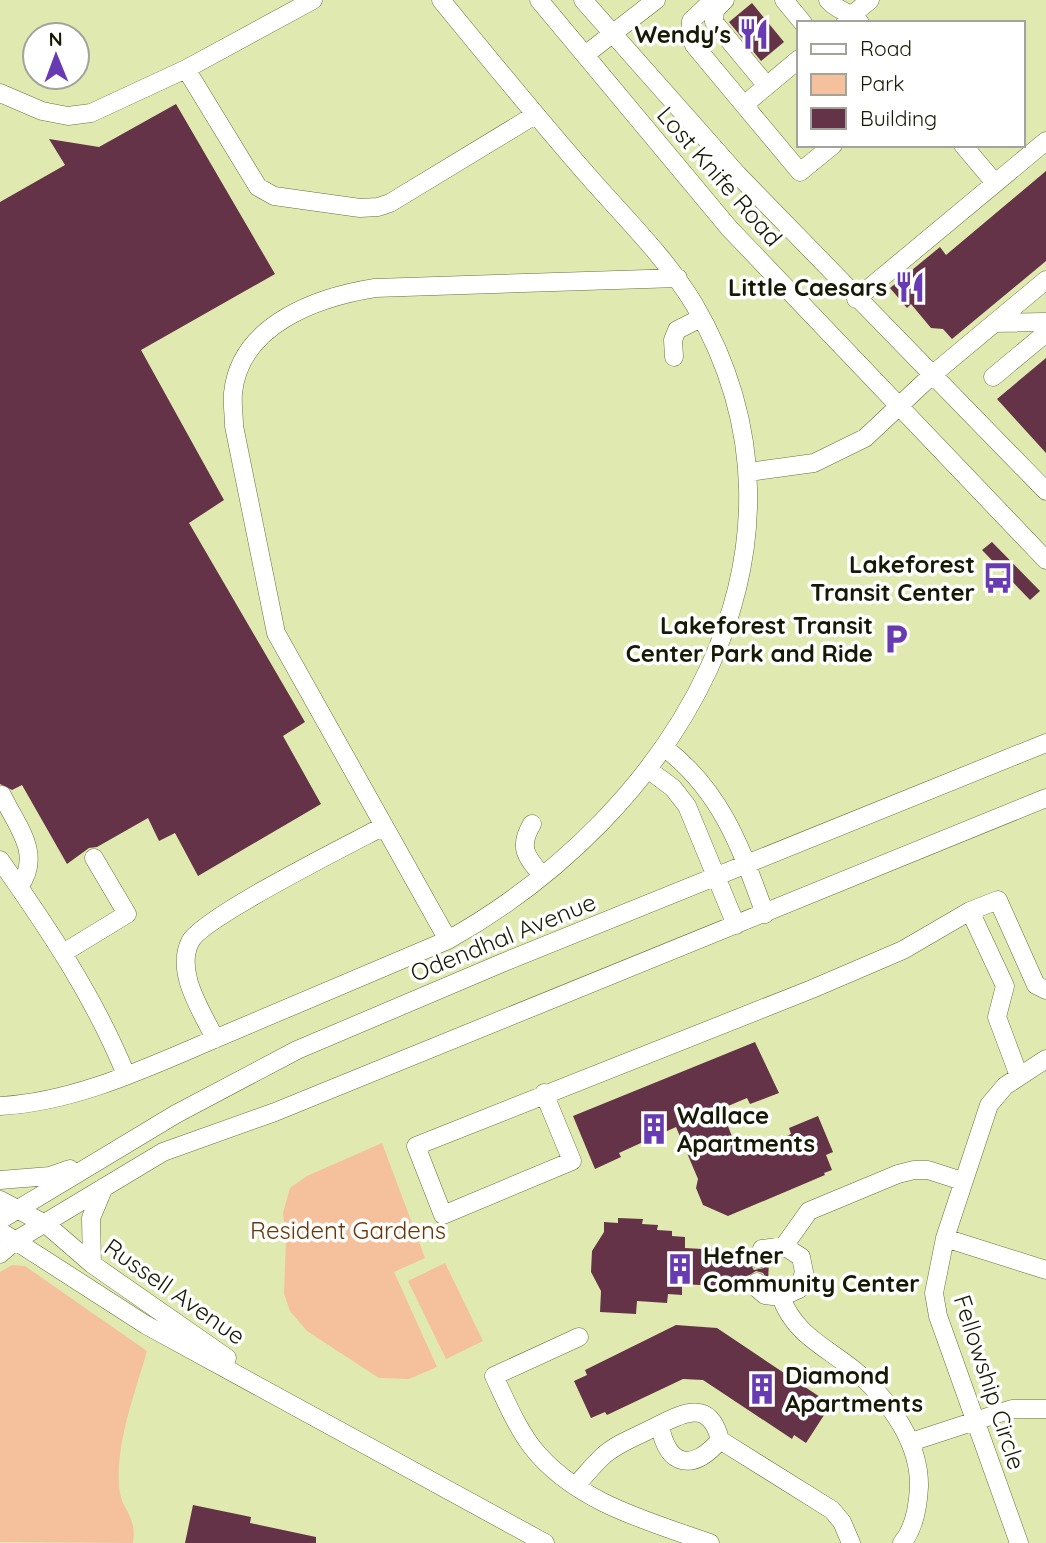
<svg xmlns="http://www.w3.org/2000/svg" width="1046" height="1543" font-family="Quicksand,sans-serif">
	<style>
		.green { fill: #f5c09c }
		.building { fill: #653347 }
		.lines { fill: none; stroke-linecap: round; stroke-linejoin: round }
		.minor-casing { stroke: #68703a; stroke-width: 19 }
		.minor { stroke: #fff; stroke-width: 18 }
		.labels { text-anchor: middle; dominant-baseline: central; stroke-width: 7; stroke-linejoin: round; paint-order: stroke }
		.poi-label { font-size: 24px; font-weight: bold; fill: #161904; stroke: #fff; text-anchor: end }
		.street-label { font-size: 24px; fill: #161904; stroke: #fff }
		.park-label { font-size: 24px; fill: #6b3708; stroke: #fff }
	</style>
	<rect width="100%" height="100%" fill="#e0eab0"/>
	<path class="green" d="M382 1143 425 1258 394 1272 437 1367 409 1379 379 1378 307 1331 290 1311 284 1294 286 1240 283 1213 290 1188 307 1176Z
		M445 1263 483 1341 446 1359 408 1281Z
		M12 1265 25 1266 147 1351C135 1393 116 1442 119 1486 121 1512 137 1513 133 1543L0 1542V1272Z"/>
	<path class="building" d="M752 3 784 42 761 61 729 22Z
		M176 104 275 274 141 350 224 500 189 523 305 722 283 736 321 804 198 876 175 833 159 841 148 818 97 847 89 848 67 864 22 785 12 790 0 784V202L65 165 49 139 99 147Z
		M1046 171V261L952 339 943 329 931 328 911 304 907 308 890 288 940 247 946 255Z
		M1046 358V453L997 399Z
		M992 542 1040 591 1030 600 982 550Z
		M755 1042 779 1093 750 1104 747 1098 721 1109 740 1156 791 1134 789 1128 818 1116 833 1152 826 1155 832 1170 824 1173 825 1175 728 1216 703 1205 696 1188 698 1179 676 1127 619 1153 621 1157 595 1169 573 1116Z
		M618 1218 643 1219 642 1224 658 1225 657 1230 672 1231V1236L685 1237V1248L720 1250V1255L747 1259 754 1270 764 1268 769 1262 768 1281 763 1273 756 1271 748 1276 746 1282 719 1280 718 1286 682 1284V1295L668 1294 667 1303 637 1301 636 1314 600 1312 601 1291 591 1272 592 1251 604 1232V1222L618 1223Z
		M676 1325 717 1328 820 1397 817 1401 828 1409 806 1443 794 1435 792 1439 703 1380 683 1379 607 1415 605 1412 591 1418 574 1381 587 1375 585 1370Z
		M193 1505 251 1517 250 1523 316 1537V1543H185Z"/>
	<g class="lines">
		<defs>
			<path id="minor" d="M539 0 729 228 1046 560
				M583 0 738 175 1046 491
				M713 0 691 21 690 35 694 45 744 105
				M725 0 715 10 714 22 767 86
				M784 0 803 23
				M828 0C837 11 851 12 860 23
				M846 20 870 0
				M585 55 656 0
				M799 59 744 105 800 172 833 145
				M186 69 258 187 274 196 360 208 378 207 390 203 535 115
				M0 93 42 111 68 116 91 113 186 69 313 0
				M963 145 995 183
				M856 299 1046 141
				M994 323 1046 322
				M674 357 673 340 677 330 701 318
				M993 377 1046 333
				M749 472 814 463 865 438 932 375 1046 280
				M665 748C722 792 741 848 765 914
				M649 770 673 788 687 806 736 925
				M2 795C17 827 43 854 19 887
				M532 824C518 847 526 857 542 875
				M0 860C48 928 95 998 126 1075
				M970 911 1005 986 997 1017 1019 1076
				M448 940 276 633 234 426C234 415 232 404 233 393 240 324 318 297 375 288L678 278
				M63 953 127 914 94 858
				M215 1039C202 1011 175 973 190 942 201 918 352 843 384 826
				M544 1093 572 1161 443 1215 416 1146 812 989 903 950 970 911 998 900 1036 985 1046 990
				M0 1106C76 1102 148 1067 217 1038 294 1005 371 972 448 940 671 815 839 552 694 304 666 258 626 219 590 178 539 120 490 60 441 0
				M0 1180 50 1176 70 1169
				M0 1200 47 1225 92 1264 227 1358
				M0 1220 176 1114 297 1050 502 963 1046 743
				M0 1231 146 1325 545 1543
				M945 1238 1046 1270
				M0 1254 15 1241 163 1152 275 1112 1046 798
				M758 1259 762 1249 784 1246
				M92 1264 91 1218 104 1187
				M757 1282V1288L765 1295 781 1297
				M579 1337 494 1376C505 1399 516 1426 532 1447 575 1502 648 1521 710 1543
				M660 1425C667 1467 693 1472 720 1440
				M911 1442 1012 1409H1046
				M576 1485C585 1476 593 1465 603 1456 616 1444 635 1437 651 1429 678 1416 709 1395 720 1440L832 1510 842 1522 851 1543
				M902 1543C915 1528 918 1506 919 1487 920 1444 891 1403 860 1375 831 1349 795 1337 781 1297L799 1289 804 1272 801 1257 784 1246 809 1211 898 1174 914 1170H928L962 1181
				M1019 1543 938 1316 934 1293 945 1238 989 1105 1005 1086 1046 1059"/>
		</defs>
		<use href="#minor" class="minor-casing"/>
		<use href="#minor" class="minor"/>
	</g>
	<defs>
		<symbol id="restaurant-bare" viewBox="-9 -9 18 18"><path d="M-5-6h1v4h1v-4h1v4h1v-4h1v5L-1.5 .5V6h-2V.5L-5-1ZM5-6V6H3V1.5H1.5Q1.5-4 5-6Z" fill="#683bb3" stroke="#fff" stroke-width="2.5" paint-order="stroke"/></symbol>
		<symbol id="bus-bare" viewBox="-9 -9 18 18"><path d="M-5-6H5V4H4V6H2V4H-2V6H-4V4H-5ZM-3.5-4V0h7V-4ZM-3.5 1.2v1.5H-2V1.2ZM2 1.2v1.5H3.5V1.2Z" fill="#683bb3" stroke="#fff" stroke-width="2.5" paint-order="stroke"/></symbol>
		<symbol id="parking-bare" viewBox="-9 -9 18 18"><path d="M-3.5-5.5H1a3.5 3.5 0 0 1 0 7H-1V5.5H-3.5ZM-1-3.4V-.6H.8a1.4 1.4 0 0 0 0-2.8Z" fill="#683bb3" stroke="#fff" stroke-width="2.5" paint-order="stroke"/></symbol>
		<symbol id="building-bare" viewBox="-9 -9 18 18"><path d="M-4-6H4V6H1V3H-1V6H-4ZM-2.5-4.3h1.7v1.8h-1.7ZM.8-4.3h1.7v1.8H.8ZM-2.5-1h1.7V.8h-1.7ZM.8-1h1.7V.8H.8Z" fill="#683bb3" stroke="#fff" stroke-width="2.5" paint-order="stroke"/></symbol>
	</defs>
	<g fill-rule="evenodd">
		<use href="#restaurant-bare" x="732" y="12" width="44" height="44"/>
		<use href="#restaurant-bare" x="888" y="265" width="44" height="44"/>
		<use href="#bus-bare" x="976" y="556" width="44" height="44"/>
		<use href="#parking-bare" x="874" y="617" width="44" height="44"/>
		<use href="#building-bare" x="632" y="1107" width="44" height="44"/>
		<use href="#building-bare" x="658" y="1247" width="44" height="44"/>
		<use href="#building-bare" x="740" y="1367" width="44" height="44"/>
	</g>
	<g class="labels">
		<g class="poi-label">
			<text x="731" y="34">Wendy's</text>
			<text x="887" y="287">Little Caesars</text>
			<text x="975" y="564">Lakeforest<tspan x="975" dy="28">Transit Center</tspan></text>
			<text x="873" y="625">Lakeforest Transit<tspan x="873" dy="28">Center Park and Ride</tspan></text>
			<text x="677" y="1115" text-anchor="start">Wallace<tspan x="677" dy="28">Apartments</tspan></text>
			<text x="703" y="1255" text-anchor="start">Hefner<tspan x="703" dy="28">Community Center</tspan></text>
			<text x="785" y="1375" text-anchor="start">Diamond<tspan x="785" dy="28">Apartments</tspan></text>
		</g>
		<g class="street-label">
			<text transform="translate(720 176) rotate(49)">Lost Knife Road</text>
			<text transform="translate(503 937) rotate(-22)">Odendhal Avenue</text>
			<text transform="translate(175 1291) rotate(35)">Russell Avenue</text>
			<text transform="translate(990 1382) rotate(72)">Fellowship Circle</text>
		</g>
		<g class="park-label">
			<text x="348" y="1230">Resident Gardens</text>
		</g>
	</g>
	<rect x="797" y="21" width="228" height="126" fill="#ffffff" stroke="#a2a39b" stroke-width="2"/>
	<rect x="811" y="44" width="35" height="10" fill="#ffffff" stroke="#a2a39b" stroke-width="2"/>
	<text x="860" y="56" font-size="21" fill="#161904">Road</text>
	<rect x="811" y="74" width="35" height="21" fill="#f5c09c" stroke="#a2a39b" stroke-width="2"/>
	<text x="860" y="91" font-size="21" fill="#161904">Park</text>
	<rect x="811" y="108" width="35" height="21" fill="#653347" stroke="#a2a39b" stroke-width="2"/>
	<text x="860" y="126" font-size="21" fill="#161904">Building</text>
	<g transform="translate(56 56) rotate(359)"><circle r="33" fill="#ffffff" stroke="#a2a39b" stroke-width="2"/>
	<path d="M0-5L12 26L0 18L-12 26Z" fill="#683bb3"/>
	<text y="-10" font-size="19" font-weight="bold" text-anchor="middle" fill="#161904">N</text>
	</g>
</svg>
